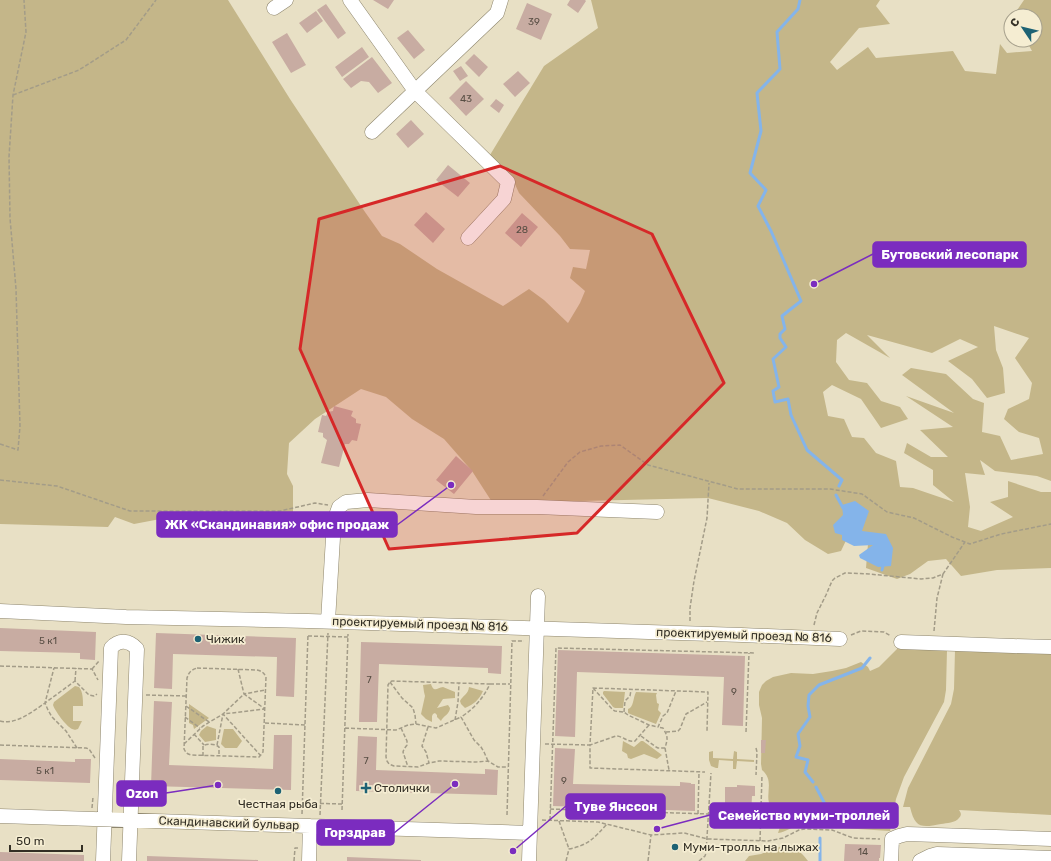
<svg xmlns="http://www.w3.org/2000/svg" width="1051" height="861" font-family="Rubik,sans-serif">
	<style>
		.green { fill: #c4b689; fill-rule: evenodd }
		.water { fill: #84b4ea }
		.lines { fill: none; stroke-linecap: round; stroke-linejoin: round }
		.stream { stroke: #84b4ea; stroke-width: 3 }
		.building { fill: #c8aca2 }
		.minor-casing { stroke: #8e866e; stroke-width: 15 }
		.path { stroke: #a39c88; stroke-width: 1.5; stroke-dasharray: 4 2; stroke-linecap: butt }
		.minor { stroke: #fff; stroke-width: 14 }
		.marked { fill: #d62828; fill-opacity: 0.2; stroke: #d62828; stroke-width: 3; stroke-linejoin: round }
		.poi-dot { fill: #1d6274; stroke: #f5edd2; stroke-width: 1.5 }
		.labels { text-anchor: middle; dominant-baseline: central; stroke-width: 3.5; stroke-linejoin: round; paint-order: stroke }
		.number-label { font-size: 10px; fill: #584e44 }
		.street-label { font-size: 12px; fill: #332f25; stroke: #f5edd2 }
		.poi-label { font-size: 12px; fill: #332f25; stroke: #f5edd2; text-anchor: start }
		.leader { fill: none; stroke: #7b2cbf; stroke-width: 1.5 }
		.callout-dot { fill: #7b2cbf; stroke: #f5edd2; stroke-width: 1.5 }
		.callout { fill: #7b2cbf; stroke: #7b2cbf; stroke-width: 1.5 }
		.callout-label { font-size: 13px; text-anchor: middle; font-weight: bold; fill: #fff }
	</style>
	<rect width="100%" height="100%" fill="#e8e0c5"/>
	<path class="green" d="M0 0H228L290 99 365 212 382 236 400 244 437 269 503 306 529 289 544 300 568 323 580 303 585 291 570 278 573 267 586 269 590 250 570 249 560 236 519 193 513 180 490 155 544 66 598 28 591 0H880L876 6 890 24 859 28 830 62 837 70 868 47 876 58 953 51 965 71 996 74 1000 44 1007 53 1032 51 1026 40H1035V16H1013L1024 0H1051V481L1037 476 995 471 980 460 985 475 965 473 970 507 968 527 981 531 1013 517 990 502 1008 497V481L1041 492H1051V568L997 570 961 576 946 559 928 561 910 574 897 579 866 568 868 544 851 530 841 551 828 554 805 540 787 523 759 511 708 498 539 502H492L472 471 444 439 412 419 386 397 361 389 315 419 289 443 287 474 293 486V521L227 516H176L134 524 115 517 108 527 0 524ZM994 326 1029 338 1015 358 1032 383 1029 399 1008 409 1004 419 1019 432 1039 438 1043 454 1011 460 1000 436 982 432 984 403 973 399 946 374 911 368 902 375 954 413 906 396 953 427 920 430 948 457H931L907 443 904 453 933 470V485L954 502 913 488 900 487 896 461 876 453 864 438 852 437 844 419 828 416 823 392 832 385 861 399 881 428 908 419 900 407 881 401 867 383 849 380 836 362 837 340 846 333 890 358 867 335 932 353 960 339 978 347 948 361 972 379 987 398 1005 393 1003 368 996 350Z
		M901 645 947 650 946 690 944 702 904 777 896 799 890 831 842 828C834 825 809 823 801 824 793 826 786 832 778 833L782 821C779 816 770 807 769 803 766 792 774 780 762 770L761 764 762 718 759 705V692L762 685 766 681 773 677 791 673 813 674 832 671 846 668 861 662 868 667 870 671 879 667Z
		M955 650 1051 654V815L959 810C961 813 962 815 959 818 955 823 947 823 941 824 921 828 915 828 910 807H903L908 788 951 704 954 689Z
		M431 684C434 693 437 688 443 687L455 692V698L443 699 437 708 448 705 450 708C450 714 443 716 441 721L437 717V715L435 713 433 714 432 716V722L426 719 421 714 425 696 424 692 423 685Z
		M75 686 79 687C83 692 83 699 83 706H73V721H82L78 729C75 730 75 730 72 729 66 726 55 711 53 705L54 702Z
		M469 687 483 691C479 700 474 704 465 708L461 704 460 701C463 695 468 695 469 687Z
		M604 691 625 692 623 708H615L613 707 603 694V692Z
		M636 692 657 693 656 695 657 703 659 704 658 710 661 713 656 724 630 714 628 713V709L630 708C634 704 633 698 636 692Z
		M189 704 209 718 194 729 193 725 189 723Z
		M207 726 216 729V740L205 742 199 735 201 731Z
		M224 729H233L242 741 237 748H225L221 744Z
		M623 741 634 747 641 741H643L662 755 657 759 644 754 631 759 628 758 627 754 622 751Z
		M713 751V758L733 759 734 751 737 752V759L754 760V762L737 761 736 769H733V761L719 760 718 768H716L711 766 709 760V752Z
		M782 846C795 846 801 852 808 861H745L749 856 761 854Z"/>
	<path class="water" d="M855 501 869 511 862 531 886 534 893 548 891 566 878 567 860 558 859 555 873 545 854 546 842 540V535L835 533 833 525 843 515 842 505Z"/>
	<g class="lines">
		<path class="stream" d="M800 0 798 9 777 32 780 69 757 93 761 131 750 173 766 190 758 206 771 231 801 301 782 316 785 329 780 334V338L786 347 773 359 779 387 773 391 775 402 788 399 791 415 807 450 842 480 839 486
			M836 495 843 508
			M882 570 884 562
			M813 782 805 772 808 760 796 757 800 746 798 734 810 717 808 706 809 695 819 685 862 668 870 658
			M816 787 827 808 826 814
			M820 861V838"/>
	</g>
	<path class="building" d="M373 0H394L388 9Z
		M570 0H585L586 1 578 13 567 5Z
		M527 3 552 14 541 40 516 29Z
		M326 4 346 33 338 39 317 10Z
		M316 11 323 21 307 33 299 23Z
		M408 30 425 50 414 59 397 38Z
		M287 33 306 65 291 73 272 42Z
		M362 47 369 57 342 77 335 67Z
		M474 54 488 67 479 77 465 63Z
		M372 57 392 83 378 93 369 82 361 81 351 88 343 79Z
		M461 66 468 76 460 81 453 71Z
		M518 71 530 83 515 97 503 84Z
		M466 81 484 99 466 116 449 98Z
		M496 99 504 105 499 113 490 106Z
		M411 120 424 134 408 148 396 134Z
		M448 165 470 183 458 197 436 180Z
		M426 212 445 229 433 243 414 225Z
		M522 213 538 227 521 247 505 233Z
		M334 406 353 411 351 416 356 419V423L361 424 357 441 352 440 349 444H345L339 467 321 463 327 440 323 437V433L318 432 322 415 326 416 328 412 333 411Z
		M456 456 473 471 454 494 436 480Z
		M0 628 96 632 95 660 80 659V653L0 651Z
		M156 633 296 638 294 697 276 696 277 657 173 654 172 689 154 688Z
		M361 642 502 646 501 674 488 673V668L379 664 377 722H359Z
		M558 650 745 656 743 726 722 725 724 677 577 672 575 737 555 736Z
		M154 701 172 702 169 765 273 769 274 735H292L291 790 151 786Z
		M358 736 377 737 376 770 485 774V769L498 770 497 795 356 791Z
		M761 740H766L765 753H761Z
		M555 748 575 749 573 784 680 786V782L691 783V784H695V811L553 806Z
		M0 759 75 762V759H91L90 783 0 780Z
		M737 785 755 786V796H752L751 816H754V828L732 827V825H722L723 808H725V787H737Z
		M845 844 881 845 880 858H879V861H844Z
		M0 852 84 855V861H0Z
		M147 856 258 860V861H147Z
		M347 857 421 860V861H347Z"/>
	<g class="lines">
		<defs>
			<path id="minor" d="M350 0 415 91 508 182 504 199 468 238
				M274 8 286 0
				M372 132 497 13 501 0
				M0 611 126 617 308 621 742 635 840 639
				M328 621 334 521 339 507 346 502 368 500 476 507H537L657 512
				M901 642 1013 646 1051 647
				M0 816 530 833
				M103 861 111 648C119 639 129 640 137 649L129 861
				M309 861 310 826
				M529 861 538 596
				M891 861 892 839 899 836 907 834 1051 839
				M920 861 930 856 937 854 1051 858"/>
		</defs>
		<use href="#minor" class="minor-casing"/>
		<path class="path" d="M13 95 79 70 126 40 156 0
			M0 444 18 450 20 426 16 289 10 218 9 157 13 95 26 32 24 0
			M0 480 57 486 130 511H280L315 503 328 505
			M543 496 568 462 580 452 601 446 620 445 648 465 738 489H830L862 494 887 512 914 518 952 537 970 544 1001 534 1051 524
			M690 621V608L694 581 707 518 709 483
			M814 625 817 613 826 595 832 581 835 578 845 573 869 574 921 579 933 578 943 574 965 542
			M934 631 937 598 943 574
			M851 635 861 631 884 632 891 636
			M308 636 348 637
			M0 666 92 669 98 680
			M197 668 257 670C262 671 264 673 266 677L263 752 259 757 191 755C187 754 186 753 184 749L187 678C189 672 191 670 197 668Z
			M92 669 99 661
			M238 669 244 694 265 690
			M75 681 76 668
			M390 682 402 698 413 708 415 715 416 724
			M490 684H510
			M593 688 613 710 615 711 624 712 628 715 649 725 658 727 663 716 667 713 676 691
			M146 695 186 696
			M186 706 209 722
			M624 712 625 701 630 696 631 690
			M185 717 200 728
			M455 720 458 702 459 683
			M0 721C16 725 32 712 45 703L54 668
			M265 723 305 725
			M649 725 635 741C628 743 623 736 616 736L590 745V768L705 772
			M428 727 422 746 426 752 429 763
			M345 728 396 730 408 725 416 724 436 728 461 717
			M401 728 407 741V745L404 749 403 752 408 767
			M666 732 678 731 680 729 686 714 707 702
			M746 732 749 653
			M194 734 204 745
			M641 736 656 747 658 748H665C668 738 668 737 663 728L658 727
			M184 744 203 726 223 714 244 694 265 709
			M545 744 590 745 593 688 708 692 707 731
			M0 745 86 748 89 749 95 758
			M217 745 223 714
			M77 748 66 731 52 717 48 710 45 703 75 681 89 695 94 696 97 694
			M665 748 669 770
			M756 748 757 752 756 775
			M203 756V746C207 743 216 744 219 747V756
			M261 756 223 714 265 709
			M488 761 484 752 481 747 474 740 461 717C475 708 483 698 490 684L392 681 390 682 388 685 386 757 387 761 389 764 394 766 418 767 429 763 439 761 476 762 488 761 498 767H508
			M302 803 342 804
			M92 808 93 797H94
			M550 809 709 814
			M342 810 348 634
			M302 814 308 634
			M698 814 699 772
			M320 815 328 633
			M507 815 512 641H524
			M542 820 598 822 651 835 684 833 708 839 768 841 783 838 799 830 805 829 832 830 853 838 880 839
			M550 820 556 648 755 653
			M559 821 569 849
			M760 841 762 775
			M294 861 295 848H298
			M566 861 569 849C589 845 594 838 607 824
			M648 861 651 835
			M699 861 705 856 706 853 711 773"/>
		<use href="#minor" class="minor"/>
	</g>
	<path class="marked" d="M500 166 652 234 724 383 577 533 389 549 300 349 319 219Z"/>
	<g class="poi-dot">
		<circle cx="198" cy="639" r="4"/>
		<path d="M364 782h4v4h4v4h-4v4h-4v-4h-4v-4h4z"/>
		<circle cx="278" cy="791" r="4"/>
		<circle cx="675" cy="847" r="4"/>
	</g>
	<g class="labels">
		<g class="number-label">
			<text x="534" y="22">39</text>
			<text x="466" y="99">43</text>
			<text x="522" y="230">28</text>
			<text x="48" y="641">5 к1</text>
			<text x="369" y="680">7</text>
			<text x="734" y="692">9</text>
			<text x="366" y="761">7</text>
			<text x="45" y="771">5 к1</text>
			<text x="564" y="781">9</text>
			<text x="863" y="852">14</text>
		</g>
		<g class="street-label">
			<text transform="translate(420 624) rotate(2)">проектируемый проезд № 816</text>
			<text transform="translate(744 635) rotate(2)">проектируемый проезд № 816</text>
			<text transform="translate(229 823) rotate(2)">Скандинавский бульвар</text>
		</g>
		<g class="poi-label">
			<text x="206" y="639">Чижик</text>
			<text x="374" y="788">Столички</text>
			<text x="278" y="804" text-anchor="middle">Честная рыба</text>
			<text x="683" y="847">Муми-тролль на лыжах</text>
		</g>
	</g>
	<path class="leader" d="M814 284L873 254M451 485L397 525M218 785L166 793M513 851L566 806M657 829L710 815M455 784L394 833"/>
	<g class="callout-dot">
		<circle cx="814" cy="284" r="4"/>
		<circle cx="451" cy="485" r="4"/>
		<circle cx="218" cy="785" r="4"/>
		<circle cx="513" cy="851" r="4"/>
		<circle cx="657" cy="829" r="4"/>
		<circle cx="455" cy="784" r="4"/>
	</g>
	<g class="callout">
		<rect x="873" y="242" width="153" height="25" rx="4"/>
		<rect x="157" y="512" width="240" height="25" rx="4"/>
		<rect x="117" y="781" width="49" height="25" rx="4"/>
		<rect x="566" y="794" width="99" height="25" rx="4"/>
		<rect x="710" y="803" width="188" height="25" rx="4"/>
		<rect x="317" y="820" width="77" height="25" rx="4"/>
	</g>
	<g class="callout-label">
		<text x="950" y="259">Бутовский лесопарк</text>
		<text x="277" y="529">ЖК «Скандинавия» офис продаж</text>
		<text x="142" y="798">Ozon</text>
		<text x="616" y="811">Туве Янссон</text>
		<text x="804" y="820">Семейство муми-троллей</text>
		<text x="355" y="837">Горздрав</text>
	</g>
	<g transform="translate(1023 28) rotate(305)"><circle r="19" fill="#f5edd2" stroke="#a7a18d"/>
	<path d="M0-3L7 15L0 10L-7 15Z" fill="#1d6274"/>
	<text y="-6" font-size="11" font-weight="bold" text-anchor="middle" fill="#332f25">С</text>
	</g>
	<path d="M10 845v6h72v-6" fill="none" stroke="#332f25" stroke-width="2"/>
	<text x="16" y="845" font-size="12" fill="#332f25" stroke="#f5edd2" stroke-width="3" paint-order="stroke">50 m</text>
</svg>
